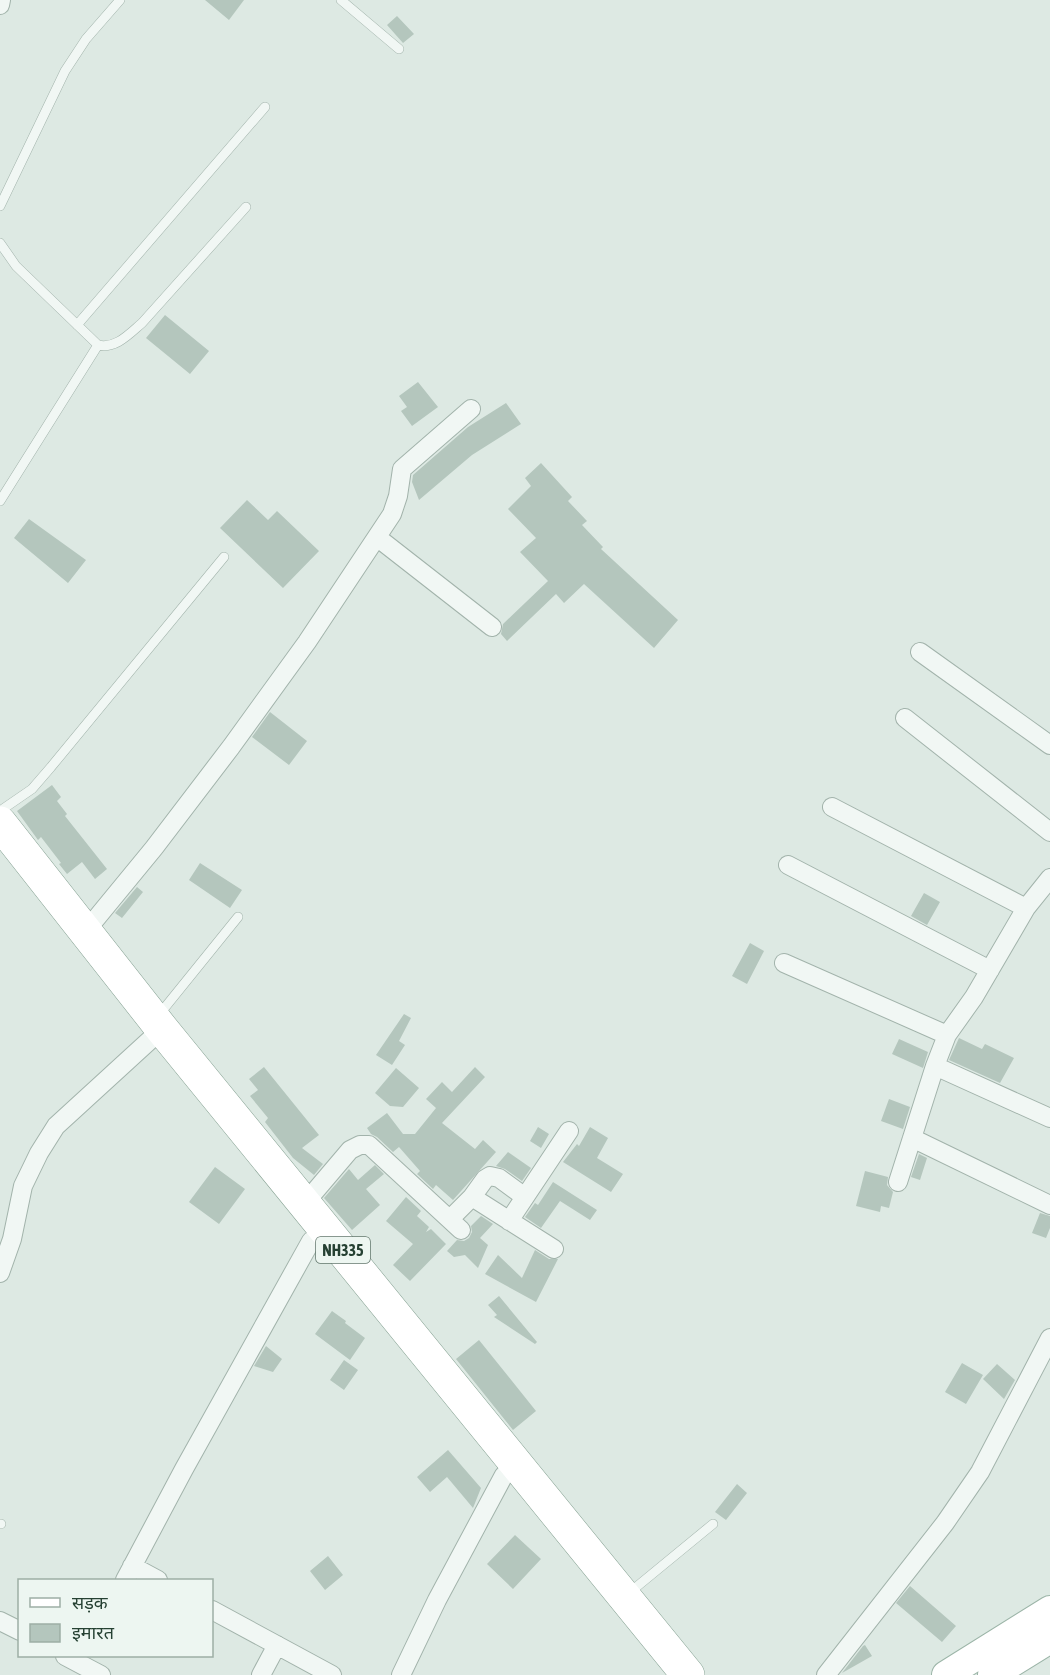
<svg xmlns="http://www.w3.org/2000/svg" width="1050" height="1675" font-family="'Asap Condensed','Noto Sans Devanagari',sans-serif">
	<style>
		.building { fill: #b4c6bd }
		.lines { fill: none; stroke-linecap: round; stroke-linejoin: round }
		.lane-casing { stroke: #a2b3ab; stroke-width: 10 }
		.street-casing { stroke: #a2b3ab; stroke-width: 20 }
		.primary-casing { stroke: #9cb5a8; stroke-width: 30 }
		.highway-casing { stroke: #84a091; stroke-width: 34 }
		.lane { stroke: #f1f7f4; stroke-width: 9 }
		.street { stroke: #f1f7f4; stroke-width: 18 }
		.primary { stroke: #fff; stroke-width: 28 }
		.highway { stroke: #fff; stroke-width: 33 }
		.labels { text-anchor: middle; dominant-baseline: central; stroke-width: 4.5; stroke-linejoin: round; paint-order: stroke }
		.shield { fill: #edf6f1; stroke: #62776c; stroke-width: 1.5 }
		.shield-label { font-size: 16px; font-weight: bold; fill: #264133 }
	</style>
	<rect width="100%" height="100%" fill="#dde9e3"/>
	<path class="building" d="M205 0H244L229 20Z
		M397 16 414 34 403 43 387 25Z
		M165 315 209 351 190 374 146 338Z
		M418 382 438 407 412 426 401 411 407 407 399 396Z
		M506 403 521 424 472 455 419 500 412 482 413 475 468 427Z
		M541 463 572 497 568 501 587 521 582 525 603 547 601 549 678 620 654 648 584 584 564 603 556 594 507 641 501 634 503 624 548 581 520 552 536 538 508 509 531 486 525 478Z
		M247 500 268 520 277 511 319 551 283 588 220 528Z
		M29 519 86 560 68 583 14 538Z
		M270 712 307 741 289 765 252 737Z
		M52 785 61 797 57 801 67 814 65 816 107 869 95 879 82 862 67 874 59 864 61 863 41 837 38 840 17 811Z
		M200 863 242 890 230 908 189 880Z
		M137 887 143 892 122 918 115 913Z
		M924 893 940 902 927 925 911 916Z
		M750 943 764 951 747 984 732 976Z
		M404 1014 411 1018 399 1041 405 1045 392 1065 376 1055Z
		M959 1038 982 1049 985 1044 1014 1058 1000 1083 949 1060Z
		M899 1039 928 1052 923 1068 892 1054Z
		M264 1067 319 1135 302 1148 323 1164 314 1175 293 1158 265 1122 268 1118 250 1096 258 1090 249 1079Z
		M475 1067 485 1077 442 1123 475 1149 483 1140 496 1152 453 1200 436 1185 433 1189 417 1174 420 1171 399 1147 393 1152 377 1137 371 1134 367 1128 387 1113 403 1134H415L436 1108 426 1099 442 1082 452 1092Z
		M396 1068 419 1088 403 1107 390 1106 375 1093Z
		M889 1099 910 1107 903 1129 881 1121Z
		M538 1127 549 1134 541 1148 530 1141Z
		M590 1127 608 1138 597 1158 623 1174 611 1192 563 1162 577 1144 579 1146Z
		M508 1152 531 1168 522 1181 505 1169 496 1166Z
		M919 1154 927 1158 920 1180 911 1177Z
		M375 1165 384 1174 366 1189 380 1205 352 1230 324 1198 349 1169 358 1180Z
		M215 1167 245 1189 219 1224 189 1202Z
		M865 1171 888 1177 887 1185 893 1192 889 1208 881 1206 880 1212 856 1206Z
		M553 1182 597 1210 590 1220 560 1201 541 1228 525 1217 535 1203 538 1205Z
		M406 1197 421 1211 417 1216 429 1227 426 1232 431 1229 446 1244 410 1281 393 1265 413 1244 386 1221Z
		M1040 1213 1050 1216V1228L1046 1238 1032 1233Z
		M481 1216 493 1224 480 1238 488 1245 478 1268 465 1255 454 1257 447 1251 457 1240 464 1241 469 1238 472 1232 471 1226Z
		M535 1250 549 1259H558L536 1302 485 1274 498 1255 522 1278Z
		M499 1296 537 1342 535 1344 494 1317 497 1315 488 1305Z
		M332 1311 346 1321 345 1323 365 1338 350 1360 315 1334Z
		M479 1340 536 1411 513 1430 456 1359Z
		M266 1346 282 1359 273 1372 254 1366Z
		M344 1360 358 1370 344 1390 330 1380Z
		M962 1363 983 1375 966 1404 945 1392Z
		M997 1364 1015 1380 1004 1399 983 1379Z
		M448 1450 481 1488 473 1508 447 1477 430 1492 417 1477Z
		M737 1484 747 1493 726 1520 715 1512Z
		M515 1535 541 1559 513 1589 487 1564Z
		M328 1556 343 1575 325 1590 310 1571Z
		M910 1586 956 1626 942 1642 896 1603Z
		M865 1645 872 1656 842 1673 863 1646Z"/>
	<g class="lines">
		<defs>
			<path id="lane" d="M341 0 399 49
				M0 206 65 71 86 39 120 0
				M0 243 16 266 98 345C116 349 129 334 142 323L246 207
				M77 325 265 107
				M0 501 98 345
				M0 811 32 789 51 767 224 557
				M158 1016 238 917
				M0 1524H1
				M629 1593 713 1524"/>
			<path id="street" d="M0 5 1 0
				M378 538 492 627
				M920 652 1050 745
				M905 718 1050 832
				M832 807 1026 908
				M788 865 990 970
				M85 932 154 848 231 747 307 642 392 514 398 496 402 469 471 409
				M784 963 947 1035
				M935 1066 1050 1118
				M912 1138 1050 1205
				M898 1182 935 1066 947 1035 974 997 1026 908 1050 878
				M472 1197 554 1249
				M305 1203 350 1150 360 1145H369L461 1230
				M450 1219 472 1197 485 1179 490 1176 499 1178 525 1197
				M509 1221 569 1131
				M0 1273 12 1239 23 1186 39 1153 56 1126 150 1040
				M132 1566 158 1580
				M125 1580 184 1469 311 1241
				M212 1610 332 1675
				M0 1621 20 1631
				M65 1656 101 1675
				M261 1675 277 1645
				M401 1675 437 1600 504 1475
				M826 1675 945 1523 980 1472 1050 1338"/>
			<path id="primary" d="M946 1675 1050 1610
				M992 1675 1050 1639"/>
			<path id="highway" d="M0 823 162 1029 688 1675"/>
		</defs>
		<use href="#lane" class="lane-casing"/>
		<use href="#street" class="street-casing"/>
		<use href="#primary" class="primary-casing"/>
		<use href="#highway" class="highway-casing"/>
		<use href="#lane" class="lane"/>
		<use href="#street" class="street"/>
		<use href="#primary" class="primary"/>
		<use href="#highway" class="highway"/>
	</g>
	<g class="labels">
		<rect class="shield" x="316" y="1237" width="54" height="26" rx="4.5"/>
		<g class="shield-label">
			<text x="343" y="1250">NH335</text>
		</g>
	</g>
	<rect x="18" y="1579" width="195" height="78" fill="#edf6f1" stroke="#9daea5" stroke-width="1.5"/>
	<rect x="30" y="1598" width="30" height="9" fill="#ffffff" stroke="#9daea5" stroke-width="1.5"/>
	<text x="72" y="1609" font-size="18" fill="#264133">सड़क</text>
	<rect x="30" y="1624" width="30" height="18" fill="#b4c6bd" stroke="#9daea5" stroke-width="1.5"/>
	<text x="72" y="1639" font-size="18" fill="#264133">इमारत</text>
</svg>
